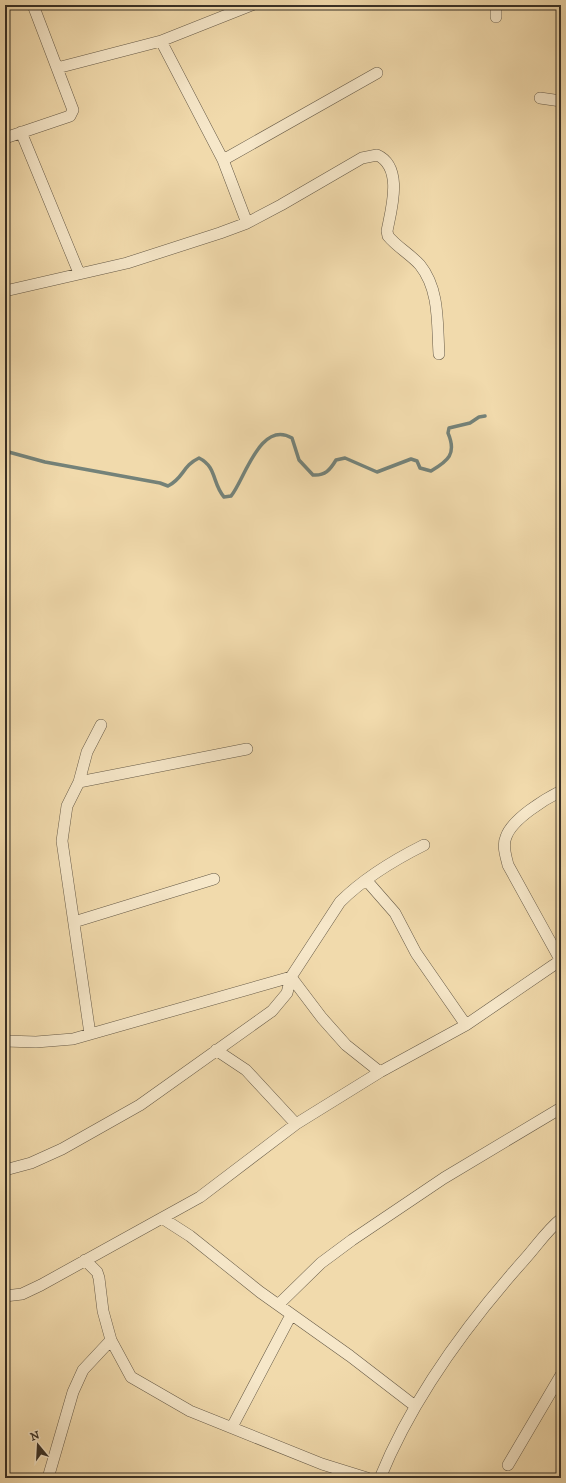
<svg xmlns="http://www.w3.org/2000/svg" width="566" height="1483" font-family="'IM FELL DW Pica',serif">
	<style>
		.lines { fill: none; stroke-linecap: round; stroke-linejoin: round }
		.stream { stroke: #748279; stroke-width: 3.5 }
		.street-casing { stroke: #665a47; stroke-width: 12 }
		.street { stroke: #f6e7c9; stroke-width: 11 }
	</style>
	<rect width="100%" height="100%" fill="#f1daac"/>
	<filter id="stains"><feTurbulence type="fractalNoise" baseFrequency=".005" numOctaves="4"/><feColorMatrix values="0 0 0 0 .2 0 0 0 0 .09 0 0 0 0 .02 0 0 0 .5 -.17"/></filter>
	<radialGradient id="worn" r=".72"><stop offset=".6" stop-color="#630" stop-opacity="0"/><stop offset="1" stop-color="#630" stop-opacity=".3"/></radialGradient>
	<g class="lines">
		<path class="stream" d="M5 451 45 462 160 483 168 486C184 478 182 466 199 458 217 467 212 483 224 497L231 496C244 481 260 419 292 438L299 460 313 475C325 476 330 470 336 460L345 458 377 472 411 459 417 461 420 468 431 471C448 461 457 454 448 433L449 428 470 423 479 417 485 416"/>
		<defs>
			<path id="street" d="M496 17V5
				M161 41 223 160 247 223
				M57 68 161 41 252 5
				M540 98 561 101
				M21 132 79 273
				M5 138 70 116 73 110 33 5
				M223 160 377 73
				M5 291 127 263 220 233 247 223 281 205 362 158 377 155C404 167 391 210 387 231L388 236C397 247 410 254 420 265 440 290 437 324 439 354
				M79 782 247 749
				M367 881 395 913 416 953 466 1025
				M74 922 214 879
				M561 961 508 865C506 856 502 846 506 837 512 819 545 799 561 791
				M90 1034 62 841 67 806 79 782 87 752 101 725
				M5 1041 36 1042 73 1039 291 977 322 1018 346 1045 380 1072
				M216 1050 246 1070 296 1124
				M5 1170 31 1163 62 1149 140 1105 272 1011 287 993 291 977 340 902C362 880 396 859 424 845
				M162 1218 200 1197 296 1124 380 1072 466 1025 561 960
				M85 1260 97 1272 99 1278 103 1311 111 1340 131 1377 190 1411 322 1464 367 1478
				M5 1296 22 1294 41 1285 162 1218 190 1236 260 1292 350 1356 415 1406
				M279 1304 321 1263 352 1240 444 1178 561 1108
				M232 1427 291 1315
				M508 1465 561 1375
				M48 1478 73 1392 83 1370 111 1340
				M380 1478C412 1399 467 1324 524 1260 536 1247 547 1230 561 1219"/>
		</defs>
		<use href="#street" class="street-casing"/>
		<use href="#street" class="street"/>
	</g>
	<rect width="566" height="1483" fill="none" stroke="#f1daac" stroke-width="20"/>
	<rect x="6" y="6" width="554" height="1471" fill="none" stroke="#372f25" stroke-width="2"/>
	<rect x="10" y="10" width="546" height="1463" fill="none" stroke="#372f25"/>
	<g transform="translate(38 1445) rotate(342)" stroke="#f6e7c9" stroke-width="3" paint-order="stroke">
	<path d="M0-3L7 15L0 10L-7 15Z" fill="#372f25"/>
	<text y="-6" font-size="11" font-weight="bold" text-anchor="middle" fill="#372f25">N</text>
	</g>
	<rect width="100%" height="100%" filter="url(#stains)"/>
	<rect width="100%" height="100%" fill="url(#worn)"/>
</svg>
